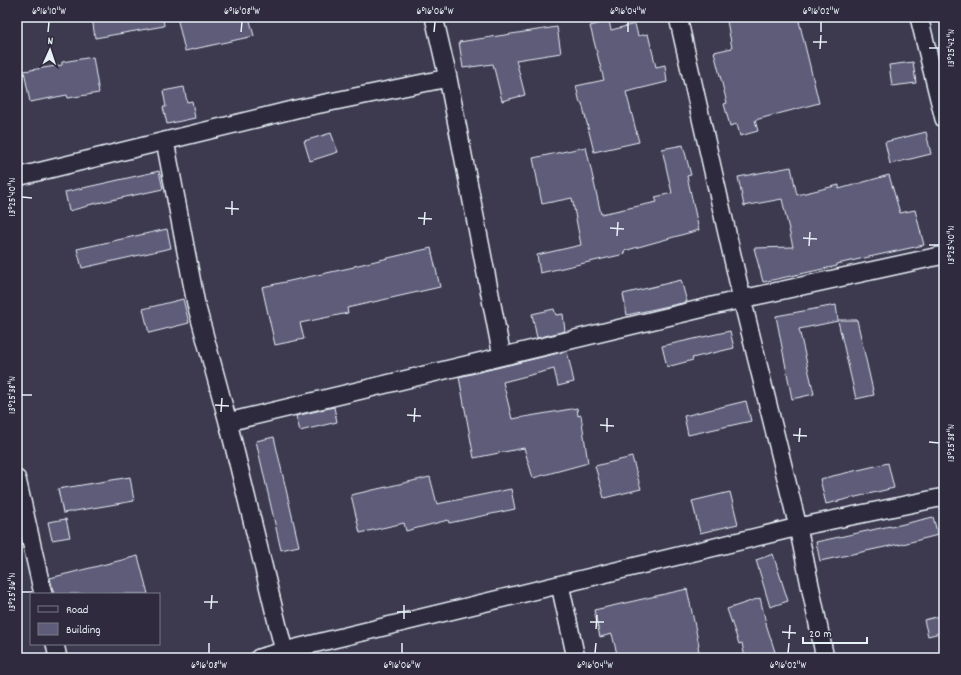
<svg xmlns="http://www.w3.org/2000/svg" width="961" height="675" font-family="Dekko,sans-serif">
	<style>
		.building { fill: #5e5c79; stroke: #e8f1f8 }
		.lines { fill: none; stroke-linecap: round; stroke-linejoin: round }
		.minor-casing { stroke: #e8f1f8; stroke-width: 20 }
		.minor { stroke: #2f2a3d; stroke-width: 17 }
		.ticks { fill: none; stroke: #e8f1f8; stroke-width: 1.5 }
		.neatline { fill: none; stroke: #e8f1f8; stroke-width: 1.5 }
		.ticks-label { font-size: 10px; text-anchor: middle; fill: #e8f1f8 }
	</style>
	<rect width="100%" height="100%" fill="#3d394f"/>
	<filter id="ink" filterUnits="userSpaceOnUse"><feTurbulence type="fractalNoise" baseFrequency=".025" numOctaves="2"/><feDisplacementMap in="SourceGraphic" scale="8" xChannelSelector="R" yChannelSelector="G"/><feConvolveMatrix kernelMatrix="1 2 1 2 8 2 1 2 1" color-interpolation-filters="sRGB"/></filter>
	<g filter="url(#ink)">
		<path class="building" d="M92 17H163L164 26 95 38Z
			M177 17H249L254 36 185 51Z
			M740 17H798L819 103 755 120 758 131 740 136 737 124 730 126 724 104 727 103 714 52 732 48 727 21 740 19Z
			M609 21 611 30 635 24 638 36 648 34 656 67 665 65 667 82 626 92 639 142 594 152 582 103H580L576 86 604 80 590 26Z
			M557 27 561 53 516 60 525 95 502 101 493 64 463 68 459 42Z
			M93 57 99 93 68 98 67 95 30 102 24 71 62 65V62Z
			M913 62 916 83 892 86 889 65Z
			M184 87 187 102 192 101 195 118 167 124 163 107H166L163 91Z
			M926 132 931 154 890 164 885 142Z
			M331 133 338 152 310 161 304 141Z
			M683 145 691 175 687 176 699 230 624 251 625 254 540 273 537 255 581 245 572 198 542 204 533 158 586 147 601 214 657 202 655 197 672 193 662 149Z
			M791 167 797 195 839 185V189L889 175 900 213 915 210 924 245 837 264V266L763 282 754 248 793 247 782 199 744 206 738 177Z
			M159 171 163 189 88 205V206L69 211 65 192Z
			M167 229 171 248 82 268 77 249Z
			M431 248 440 287 347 308 348 313 300 323 304 339 275 345 262 287 354 267V266Z
			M681 280 687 302 627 315 623 294Z
			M183 299 189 323 149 333 143 309Z
			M836 305 838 320H857L874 395 856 399 838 321 799 329 814 394 792 399 776 316Z
			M554 309 556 315 563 314 565 331 537 338 532 314Z
			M730 331 734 348 692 358 693 360 667 367 662 346Z
			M567 351 574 382 558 386 554 369 503 382 512 419 577 408 578 416 581 415 588 463 533 478 524 448 474 458 459 377Z
			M746 401 751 421 688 435 684 416Z
			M334 407 337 422 300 431 296 416Z
			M274 437 299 546 281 550 256 441Z
			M632 457 641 489 604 498 595 466Z
			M888 463 894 488 826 504 820 479Z
			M130 477 134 501 63 513 58 489Z
			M430 477 437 504 511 489 515 509 449 523 448 520 406 531 404 523 360 533 351 495Z
			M730 492 738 524 700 533 692 501Z
			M933 517 938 535 899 545V544L820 561 816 542 890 526 891 527Z
			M66 519 70 537 52 540 48 522Z
			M773 554 788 601 770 607 756 560Z
			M138 556 148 594H54L50 578Z
			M687 589 699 645 698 646 700 658H618L612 634 600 637 594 610Z
			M760 598 767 627 777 658H745L742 643 739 644 727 609Z
			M944 615V632L928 636 924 620Z"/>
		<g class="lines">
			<defs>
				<path id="minor" d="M434 17 448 78 502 356
					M678 17 742 299 798 527 825 658
					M919 17 944 119
					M165 141 196 304 228 422 284 651
					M17 177 296 109 448 78
					M228 422 742 299 944 255
					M17 479 43 594
					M560 585 576 658
					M55 644 58 658
					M259 658 284 651 798 527 944 497"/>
			</defs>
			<use href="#minor" class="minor-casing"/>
			<use href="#minor" class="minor"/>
		</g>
	</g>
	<path class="ticks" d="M48 32 49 22M241 32 242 22M434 32 435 22M628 32V22M821 32V22M813 42H827M929 48H939M820 49 821 35M22 197 32 198M225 208 239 209M232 215V201M418 218 432 219M424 225 425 212M610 228 624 229M617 236 618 222M803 238 817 239M929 245H939M809 246 810 232M22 395H32M215 405 229 406M221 412 222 398M407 415 421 416M414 422 415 408M600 425 614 426M607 432V418M793 435 807 436M799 442 800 428M929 442 939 443M22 592H32M204 602H218M211 609 212 595M397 612H411M404 619V605M590 622H604M596 629 597 615M782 632 796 633M789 639 790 625M209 653V643M402 653V643M595 653 596 643M788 653 789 643"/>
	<rect width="961" height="675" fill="none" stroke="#2f2a3d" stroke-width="44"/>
	<rect x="30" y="593" width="130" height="52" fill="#2f2a3d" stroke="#797a88"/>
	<rect x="38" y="606" width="20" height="6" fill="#2f2a3d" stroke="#797a88"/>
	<text x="66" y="613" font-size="12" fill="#e8f1f8">Road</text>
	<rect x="38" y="623" width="20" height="12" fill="#5e5c79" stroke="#797a88"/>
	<text x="66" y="633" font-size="12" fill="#e8f1f8">Building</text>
	<g transform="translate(50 50) rotate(3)" stroke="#2f2a3d" stroke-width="3" paint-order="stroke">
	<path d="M0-3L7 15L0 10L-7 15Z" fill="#e8f1f8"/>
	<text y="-6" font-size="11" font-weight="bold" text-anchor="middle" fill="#e8f1f8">N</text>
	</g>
	<path d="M803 637v6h64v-6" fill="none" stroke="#e8f1f8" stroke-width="2"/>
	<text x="809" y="637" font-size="12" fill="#e8f1f8" stroke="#2f2a3d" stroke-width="3" paint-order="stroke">20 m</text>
	<rect x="22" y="22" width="917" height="631" class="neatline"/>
	<g class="ticks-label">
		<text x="49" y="14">6°16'10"W</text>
		<text x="242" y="14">6°16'08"W</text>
		<text x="435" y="14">6°16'06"W</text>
		<text x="628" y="14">6°16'04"W</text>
		<text x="821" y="14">6°16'02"W</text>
		<text transform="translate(950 48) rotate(-90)" y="4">13°25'42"N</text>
		<text transform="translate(11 197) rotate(-90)" y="4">13°25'40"N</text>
		<text transform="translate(950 245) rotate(-90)" y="4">13°25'40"N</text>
		<text transform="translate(11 395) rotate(-90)" y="4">13°25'38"N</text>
		<text transform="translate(950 443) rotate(-90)" y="4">13°25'38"N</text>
		<text transform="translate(11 592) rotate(-90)" y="4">13°25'36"N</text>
		<text x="209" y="668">6°16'08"W</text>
		<text x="402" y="668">6°16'06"W</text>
		<text x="595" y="668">6°16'04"W</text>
		<text x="788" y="668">6°16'02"W</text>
	</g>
</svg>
